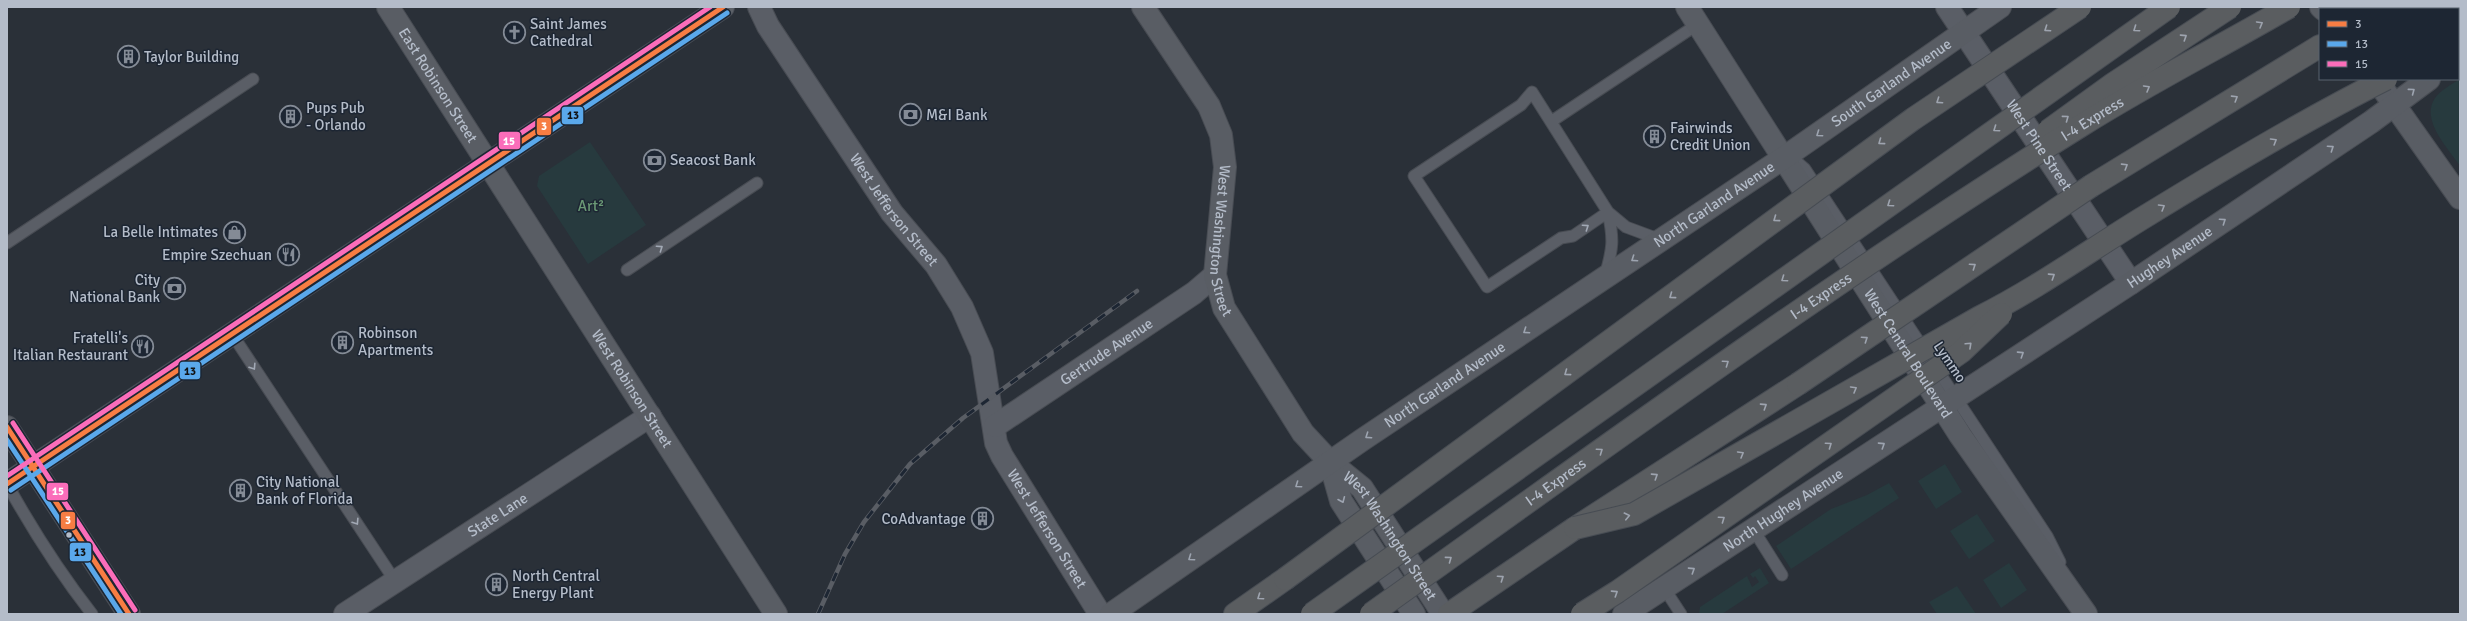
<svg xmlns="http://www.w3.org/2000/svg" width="2467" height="621" font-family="Signika,sans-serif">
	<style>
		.green { fill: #273a3e }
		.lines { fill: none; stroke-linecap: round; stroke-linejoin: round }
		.lane-casing { stroke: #484c53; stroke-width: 13 }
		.street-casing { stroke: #484c53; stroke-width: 24 }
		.secondary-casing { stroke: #484c53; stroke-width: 24 }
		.primary-casing { stroke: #484c55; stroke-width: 24 }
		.highway-casing { stroke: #474c53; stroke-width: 24 }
		.lane { stroke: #5a5e66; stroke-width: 11 }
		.street { stroke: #5a5e66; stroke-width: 22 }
		.secondary { stroke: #595d64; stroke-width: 22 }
		.primary { stroke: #5c6168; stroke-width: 22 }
		.highway { stroke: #5a5d60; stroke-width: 22 }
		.rail-casing { stroke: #595d64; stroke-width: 4.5 }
		.rail { stroke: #1d2633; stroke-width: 3; stroke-dasharray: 9; stroke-linecap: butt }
		.highway-bridge-casing { stroke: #474c53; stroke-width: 24; stroke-linecap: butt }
		.highway-bridge { stroke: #5a5d60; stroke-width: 22 }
		.bus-1-casing { stroke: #1d2633; stroke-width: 8 }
		.bus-2-casing { stroke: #1d2633; stroke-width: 8 }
		.bus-3-casing { stroke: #1d2633; stroke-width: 8 }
		.bus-1 { stroke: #f77d43; stroke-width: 5 }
		.bus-2 { stroke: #5aa8eb; stroke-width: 5 }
		.bus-3 { stroke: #fb6dba; stroke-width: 5 }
		.oneway { stroke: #9ea4af }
		.oneway2 { stroke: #9da4b0 }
		.oneway3 { stroke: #a2a9b5 }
		.bus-dot { fill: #b4bcc9; stroke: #1d2633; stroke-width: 1.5 }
		.labels { text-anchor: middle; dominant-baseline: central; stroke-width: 3; stroke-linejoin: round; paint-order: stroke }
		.poi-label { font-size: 15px; fill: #b4bcc9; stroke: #1d2633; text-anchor: start }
		.street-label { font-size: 15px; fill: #b4bcc9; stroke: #1d2633 }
		.park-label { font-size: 15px; fill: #6b9a76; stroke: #1d2633 }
		.line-badge { stroke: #1d2633; stroke-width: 1.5 }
		.badge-label { font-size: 11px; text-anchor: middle; font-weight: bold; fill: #fff }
		.pale-badge-label { font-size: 11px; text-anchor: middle; font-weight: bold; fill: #111 }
	</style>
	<rect width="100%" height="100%" fill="#2a3038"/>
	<path class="green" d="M2460 79V166C2448 148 2420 120 2435 98 2441 90 2452 84 2460 79Z
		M590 142 646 225 588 264 537 186 539 176Z
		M1945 464 1962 492 1936 509 1918 481Z
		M1889 483 1899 498 1791 569 1776 546 1831 509 1867 495Z
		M1977 514 1995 541 1969 559 1950 531Z
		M2009 563 2027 590 2001 608 1983 580Z
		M1760 568 1769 583 1722 614H1699L1700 607 1747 576 1752 587 1759 582 1755 576 1753 578 1750 574Z
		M1957 586 1976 614H1937L1929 602Z"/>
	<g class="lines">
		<defs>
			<path id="lane" d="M1552 121 1698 24
				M1790 156 1805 169 2047 536 2060 562
				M1608 212 1573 236 1561 238 1487 287 1414 176 1521 105 1532 92 1608 212 1626 227 1661 240
				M7 243 253 79
				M627 270 757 183
				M1605 276C1613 248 1614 240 1608 212
				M232 334 395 581
				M7 484C32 529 60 573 92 614
				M1753 529 1782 575
				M1664 588 1681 614"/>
			<g id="street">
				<path id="s1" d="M759 7 768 26 892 213 936 265 962 307 982 353 996 443 1002 456 1100 614"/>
				<path id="s2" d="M1947 7 2131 283"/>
				<path id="s3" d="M995 426 1194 293 1215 275"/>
				<path id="s4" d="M345 614 650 416"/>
			</g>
			<g id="secondary">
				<path id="s5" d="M388 7 776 614"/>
				<path id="s6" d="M1143 7 1209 106 1221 135 1225 167 1215 275 1224 308 1303 433 1330 462 1362 488 1443 614"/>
				<path id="s7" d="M1687 7 1960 435 2086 614"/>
				<path d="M2321 7 2323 9"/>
				<path d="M2458 60 2460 58"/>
				<path d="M2376 79 2460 198"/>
				<path d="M7 427 129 614"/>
				<path d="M1330 462 1341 501 1414 614"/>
				<path id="s8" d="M1111 614 1362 440 1782 159 2000 7"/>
				<path id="s9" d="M1624 614 2131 283 2371 122 2429 79"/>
			</g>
			<path id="primary" d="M7 484 723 7"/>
			<path id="highway" d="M2380 9 2383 7
				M2458 43 2460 42
				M2091 186 2320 46
				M1235 614 1285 579
				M1449 614 1575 528 1798 384"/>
		</defs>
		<use href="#lane" class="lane-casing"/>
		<use href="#street" class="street-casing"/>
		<use href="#secondary" class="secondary-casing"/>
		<use href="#primary" class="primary-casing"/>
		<use href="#highway" class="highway-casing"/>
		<use href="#lane" class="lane"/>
		<use href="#street" class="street"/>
		<use href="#secondary" class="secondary"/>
		<use href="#primary" class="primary"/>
		<use href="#highway" class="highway"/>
		<defs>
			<path id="rail" d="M818 614 845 554 864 522 910 464 963 418 1137 291"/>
		</defs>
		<use href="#rail" class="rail-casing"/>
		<use href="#rail" class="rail"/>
		<defs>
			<g id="highway-bridge">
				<path d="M2048 131 2113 84 2230 7"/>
				<path d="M1798 384 2091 186"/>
				<path d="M1575 528 1634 514 1980 317C2038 288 2090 250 2146 216 2224 168 2304 120 2386 79"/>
				<path d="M1285 579 1913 119 2080 7"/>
				<path d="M1312 614 2169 7"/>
				<path id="s10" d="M1371 614C1605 447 1838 277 2082 125 2149 83 2220 47 2289 7"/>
				<path d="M1582 614 1617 592 1961 352 2001 314"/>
			</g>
		</defs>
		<use href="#highway-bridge" class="highway-bridge-casing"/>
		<use href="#highway-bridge" class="highway-bridge"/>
		<defs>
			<path id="bus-1" d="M7 427 129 614
				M7 484 723 7"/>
			<path id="bus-2" d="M7 440 121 614
				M11 490 727 13"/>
			<path id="bus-3" d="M13 423 135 610
				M7 476 710 7"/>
		</defs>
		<use href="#bus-1" class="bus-1-casing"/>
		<use href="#bus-2" class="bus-2-casing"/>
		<use href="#bus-3" class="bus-3-casing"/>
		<use href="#bus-1" class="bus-1"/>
		<use href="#bus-2" class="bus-2"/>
		<use href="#bus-3" class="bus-3"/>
	</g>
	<defs><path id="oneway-chevron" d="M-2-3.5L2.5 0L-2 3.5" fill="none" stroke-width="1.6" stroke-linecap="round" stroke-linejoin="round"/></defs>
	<g class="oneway">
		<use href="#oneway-chevron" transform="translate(2260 24) rotate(-30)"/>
		<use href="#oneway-chevron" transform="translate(2047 29) rotate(146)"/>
		<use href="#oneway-chevron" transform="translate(2136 29) rotate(145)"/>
		<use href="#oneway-chevron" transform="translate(2184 37) rotate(-33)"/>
		<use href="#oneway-chevron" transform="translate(2147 88) rotate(-30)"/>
		<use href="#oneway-chevron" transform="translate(2235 98) rotate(-32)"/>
		<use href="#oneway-chevron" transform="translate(1939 101) rotate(146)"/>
		<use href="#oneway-chevron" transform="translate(2066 118) rotate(-36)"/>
		<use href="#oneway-chevron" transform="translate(1996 129) rotate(145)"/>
		<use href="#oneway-chevron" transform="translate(2274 141) rotate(-31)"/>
		<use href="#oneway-chevron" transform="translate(1881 142) rotate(144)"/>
		<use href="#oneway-chevron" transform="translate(2125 166) rotate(-32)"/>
		<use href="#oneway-chevron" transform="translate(1890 204) rotate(145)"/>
		<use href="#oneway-chevron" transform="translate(2162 207) rotate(-31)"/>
		<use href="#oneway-chevron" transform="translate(1776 219) rotate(144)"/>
		<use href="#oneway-chevron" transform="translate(1973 266) rotate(-34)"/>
		<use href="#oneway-chevron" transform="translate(2052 276) rotate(-33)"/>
		<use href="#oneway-chevron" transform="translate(1784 279) rotate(145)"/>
		<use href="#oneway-chevron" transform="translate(1672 296) rotate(144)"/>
		<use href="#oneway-chevron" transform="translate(1865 339) rotate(-34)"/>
		<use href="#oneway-chevron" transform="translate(1969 345) rotate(-43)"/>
		<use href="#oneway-chevron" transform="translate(1726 363) rotate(-35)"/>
		<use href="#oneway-chevron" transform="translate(1567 373) rotate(144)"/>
		<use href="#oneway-chevron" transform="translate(1854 389) rotate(-30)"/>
		<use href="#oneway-chevron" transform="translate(1764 406) rotate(-33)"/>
		<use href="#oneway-chevron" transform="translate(1829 445) rotate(-35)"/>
		<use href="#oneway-chevron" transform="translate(1600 451) rotate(-35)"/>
		<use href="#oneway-chevron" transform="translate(1741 454) rotate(-30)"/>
		<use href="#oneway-chevron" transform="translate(1655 476) rotate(-33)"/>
		<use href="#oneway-chevron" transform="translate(1627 516) rotate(-13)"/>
		<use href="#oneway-chevron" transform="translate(1722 519) rotate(-35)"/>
		<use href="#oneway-chevron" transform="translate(1449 559) rotate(-36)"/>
		<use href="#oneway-chevron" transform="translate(1501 578) rotate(-34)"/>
		<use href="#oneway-chevron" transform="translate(1615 593) rotate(-33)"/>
		<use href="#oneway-chevron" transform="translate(1260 597) rotate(145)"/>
	</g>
	<g class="oneway2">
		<use href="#oneway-chevron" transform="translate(2412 91) rotate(-37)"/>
		<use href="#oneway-chevron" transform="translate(1819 134) rotate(145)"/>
		<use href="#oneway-chevron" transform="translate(2331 148) rotate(-34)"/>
		<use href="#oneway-chevron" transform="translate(2223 221) rotate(-34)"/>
		<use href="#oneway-chevron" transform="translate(1634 259) rotate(146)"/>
		<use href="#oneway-chevron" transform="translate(1526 331) rotate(146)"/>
		<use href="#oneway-chevron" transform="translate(2021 354) rotate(-33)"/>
		<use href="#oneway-chevron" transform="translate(1368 436) rotate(146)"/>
		<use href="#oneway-chevron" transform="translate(1882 445) rotate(-33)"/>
		<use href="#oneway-chevron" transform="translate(1298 485) rotate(145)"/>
		<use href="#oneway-chevron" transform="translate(1342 500) rotate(67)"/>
		<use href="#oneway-chevron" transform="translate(1191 558) rotate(145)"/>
		<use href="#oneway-chevron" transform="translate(1692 570) rotate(-33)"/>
	</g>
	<g class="oneway3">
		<use href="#oneway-chevron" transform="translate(1586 227) rotate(-34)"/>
		<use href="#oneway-chevron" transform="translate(660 248) rotate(-34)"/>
		<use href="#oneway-chevron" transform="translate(253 367) rotate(57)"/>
		<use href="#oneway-chevron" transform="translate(356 522) rotate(57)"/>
	</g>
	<defs>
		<symbol id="church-ring" viewBox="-11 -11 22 22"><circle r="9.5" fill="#1d2633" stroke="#848b96" stroke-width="1.5"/><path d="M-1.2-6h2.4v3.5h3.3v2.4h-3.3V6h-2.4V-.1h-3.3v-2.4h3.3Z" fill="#848b96"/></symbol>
		<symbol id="building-ring" viewBox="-11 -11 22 22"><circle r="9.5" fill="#1d2633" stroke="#848b96" stroke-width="1.5"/><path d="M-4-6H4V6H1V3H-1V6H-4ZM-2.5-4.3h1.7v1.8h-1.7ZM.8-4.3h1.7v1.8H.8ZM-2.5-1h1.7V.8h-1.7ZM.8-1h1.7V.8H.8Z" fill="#848b96"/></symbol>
		<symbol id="bank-ring" viewBox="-11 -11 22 22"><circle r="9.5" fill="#1d2633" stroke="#848b96" stroke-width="1.5"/><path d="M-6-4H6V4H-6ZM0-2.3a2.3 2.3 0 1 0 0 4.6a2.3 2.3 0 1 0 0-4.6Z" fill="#848b96"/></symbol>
		<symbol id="shop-ring" viewBox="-11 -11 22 22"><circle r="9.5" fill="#1d2633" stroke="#848b96" stroke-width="1.5"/><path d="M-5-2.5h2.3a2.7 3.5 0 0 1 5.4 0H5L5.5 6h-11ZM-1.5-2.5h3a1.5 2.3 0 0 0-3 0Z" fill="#848b96"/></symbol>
		<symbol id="restaurant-ring" viewBox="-11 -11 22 22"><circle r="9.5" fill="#1d2633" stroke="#848b96" stroke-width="1.5"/><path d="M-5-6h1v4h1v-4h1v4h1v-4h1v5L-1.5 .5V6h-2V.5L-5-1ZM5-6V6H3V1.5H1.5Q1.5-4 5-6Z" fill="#848b96"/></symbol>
	</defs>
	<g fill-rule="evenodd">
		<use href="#church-ring" x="502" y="20" width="25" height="25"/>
		<use href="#building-ring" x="116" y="44" width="25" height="25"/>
		<use href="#bank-ring" x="898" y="102" width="25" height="25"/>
		<use href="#building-ring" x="278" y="104" width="25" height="25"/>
		<use href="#building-ring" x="1642" y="124" width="25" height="25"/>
		<use href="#bank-ring" x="642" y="148" width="25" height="25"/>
		<use href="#shop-ring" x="222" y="220" width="25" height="25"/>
		<use href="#restaurant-ring" x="276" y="242" width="25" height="25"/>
		<use href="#bank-ring" x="162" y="276" width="25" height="25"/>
		<use href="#building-ring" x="330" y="330" width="25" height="25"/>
		<use href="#restaurant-ring" x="130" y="334" width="25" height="25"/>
		<use href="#building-ring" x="228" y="478" width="25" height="25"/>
		<use href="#building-ring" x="970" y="506" width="25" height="25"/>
		<use href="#building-ring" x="484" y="572" width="25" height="25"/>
	</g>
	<circle class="bus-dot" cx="69" cy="535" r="3.5"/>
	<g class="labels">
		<g class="poi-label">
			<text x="530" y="24">Saint James<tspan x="530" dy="17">Cathedral</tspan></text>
			<text x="144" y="57">Taylor Building</text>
			<text x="306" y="108">Pups Pub<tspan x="306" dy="17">- Orlando</tspan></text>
			<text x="926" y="115">M&amp;I Bank</text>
			<text x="1670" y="128">Fairwinds<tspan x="1670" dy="17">Credit Union</tspan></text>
			<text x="670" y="160">Seacost Bank</text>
			<text x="218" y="232" text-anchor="end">La Belle Intimates</text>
			<text x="272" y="255" text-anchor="end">Empire Szechuan</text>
			<text x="160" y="280" text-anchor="end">City<tspan x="160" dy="17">National Bank</tspan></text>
			<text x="358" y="333">Robinson<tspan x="358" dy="17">Apartments</tspan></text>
			<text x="128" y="338" text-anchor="end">Fratelli's<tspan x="128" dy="17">Italian Restaurant</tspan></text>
			<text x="256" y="482">City National<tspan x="256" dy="17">Bank of Florida</tspan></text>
			<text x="966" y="519" text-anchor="end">CoAdvantage</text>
			<text x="512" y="576">North Central<tspan x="512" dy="17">Energy Plant</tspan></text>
		</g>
		<g class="street-label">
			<text stroke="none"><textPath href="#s8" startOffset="944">South Garland Avenue</textPath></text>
			<text stroke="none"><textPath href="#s5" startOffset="93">East Robinson Street</textPath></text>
			<text stroke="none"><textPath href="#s10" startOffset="875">I-4 Express</textPath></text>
			<text stroke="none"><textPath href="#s2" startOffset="166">West Pine Street</textPath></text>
			<text stroke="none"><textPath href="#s8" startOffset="729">North Garland Avenue</textPath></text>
			<text stroke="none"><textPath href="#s1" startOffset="244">West Jefferson Street</textPath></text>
			<text stroke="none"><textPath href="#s6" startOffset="257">West Washington Street</textPath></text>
			<text stroke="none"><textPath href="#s9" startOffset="652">Hughey Avenue</textPath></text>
			<text stroke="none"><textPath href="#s10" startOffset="551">I-4 Express</textPath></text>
			<text stroke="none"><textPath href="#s3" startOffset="134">Gertrude Avenue</textPath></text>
			<text stroke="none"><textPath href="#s7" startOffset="411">West Central Boulevard</textPath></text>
			<text transform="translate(1950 362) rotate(56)">Lymmo</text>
			<text stroke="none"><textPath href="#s8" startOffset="405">North Garland Avenue</textPath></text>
			<text stroke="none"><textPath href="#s5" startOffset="453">West Robinson Street</textPath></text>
			<text stroke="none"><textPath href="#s10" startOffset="227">I-4 Express</textPath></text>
			<text stroke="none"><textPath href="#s9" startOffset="190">North Hughey Avenue</textPath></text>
			<text stroke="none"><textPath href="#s4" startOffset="182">State Lane</textPath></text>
			<text stroke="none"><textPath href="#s1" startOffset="604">West Jefferson Street</textPath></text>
			<text stroke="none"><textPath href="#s6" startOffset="609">West Washington Street</textPath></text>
		</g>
		<g class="park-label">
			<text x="591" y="206">Art²</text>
		</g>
	</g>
	<g class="line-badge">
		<rect x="561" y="106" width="23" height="19" rx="4" fill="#5aa8eb"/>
		<rect x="536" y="117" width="16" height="19" rx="4" fill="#f77d43"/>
		<rect x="498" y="131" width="23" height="19" rx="4" fill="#fb6dba"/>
		<rect x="179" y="361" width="22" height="19" rx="4" fill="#5aa8eb"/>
		<rect x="46" y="482" width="23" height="19" rx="4" fill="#fb6dba"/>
		<rect x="60" y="511" width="16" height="19" rx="4" fill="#f77d43"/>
		<rect x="69" y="542" width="23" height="20" rx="4" fill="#5aa8eb"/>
	</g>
	<g class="badge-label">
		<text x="544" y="130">3</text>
		<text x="509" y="145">15</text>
		<text x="58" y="495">15</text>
		<text x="68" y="524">3</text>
	</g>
	<g class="pale-badge-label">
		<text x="573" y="119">13</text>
		<text x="190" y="375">13</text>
		<text x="80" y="556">13</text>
	</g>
	<rect width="2467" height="621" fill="none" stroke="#b4bcc9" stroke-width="16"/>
	<rect x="2319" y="8" width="140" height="72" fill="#1d2633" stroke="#59626f"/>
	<rect x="2327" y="21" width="20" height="6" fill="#f77d43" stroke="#59626f"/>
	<text x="2355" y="28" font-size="12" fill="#b4bcc9">3</text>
	<rect x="2327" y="41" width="20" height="6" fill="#5aa8eb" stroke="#59626f"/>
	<text x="2355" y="48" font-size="12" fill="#b4bcc9">13</text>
	<rect x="2327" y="61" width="20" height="6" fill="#fb6dba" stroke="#59626f"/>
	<text x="2355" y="68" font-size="12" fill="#b4bcc9">15</text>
</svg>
